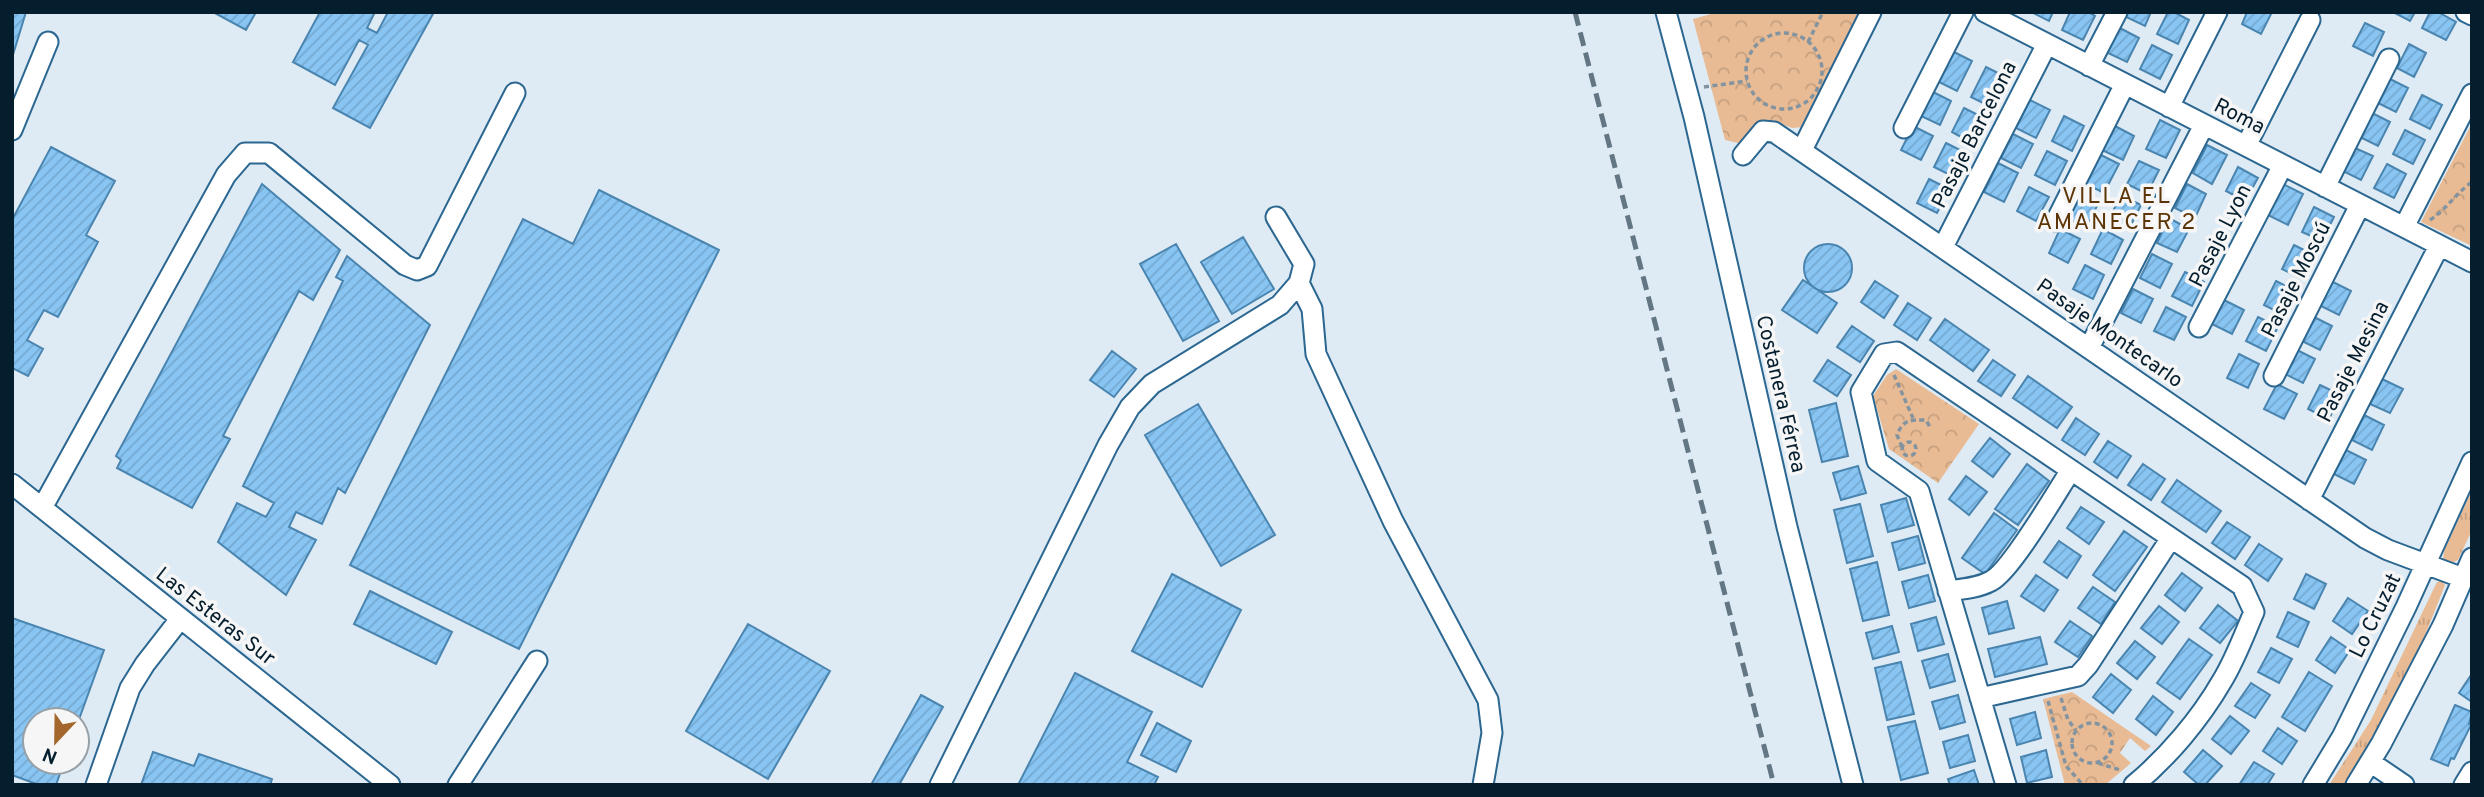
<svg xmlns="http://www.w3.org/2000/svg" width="2484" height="797" font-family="Overpass,sans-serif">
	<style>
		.grass { fill: url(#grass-tufts) }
		.park { fill: url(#park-crowns) }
		.building { fill: url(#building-hatch); stroke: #4a85b0; stroke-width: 2 }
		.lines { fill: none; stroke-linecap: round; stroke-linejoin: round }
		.minor-casing { stroke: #2b6790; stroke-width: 23 }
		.path { stroke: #8394a0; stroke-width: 3.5; stroke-dasharray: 5 3.5; stroke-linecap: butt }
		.minor { stroke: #fff; stroke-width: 19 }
		.rail { stroke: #627683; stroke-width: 5; stroke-dasharray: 14 7; stroke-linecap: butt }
		.labels { text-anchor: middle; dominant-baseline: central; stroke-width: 7; stroke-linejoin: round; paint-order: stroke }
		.street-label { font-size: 21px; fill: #051e2e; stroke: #f6f6f6 }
		.neighbourhood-label { font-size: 23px; letter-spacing: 2px; fill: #5c3406; stroke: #f6f6f6 }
	</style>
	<defs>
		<pattern id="grass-tufts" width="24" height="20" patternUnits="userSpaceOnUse" patternTransform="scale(1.75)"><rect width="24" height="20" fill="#e8bb94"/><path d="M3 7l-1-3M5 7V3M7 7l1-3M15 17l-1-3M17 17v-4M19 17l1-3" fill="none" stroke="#c6a080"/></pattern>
		<pattern id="park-crowns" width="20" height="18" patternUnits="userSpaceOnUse" patternTransform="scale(1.75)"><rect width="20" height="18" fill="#e8bb94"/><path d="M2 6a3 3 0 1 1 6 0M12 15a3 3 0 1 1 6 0" fill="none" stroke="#c6a080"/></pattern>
		<pattern id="building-hatch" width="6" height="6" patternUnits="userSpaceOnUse" patternTransform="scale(1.75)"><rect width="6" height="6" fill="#88c5f3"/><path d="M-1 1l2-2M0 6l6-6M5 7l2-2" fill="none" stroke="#74a9d1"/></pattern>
	</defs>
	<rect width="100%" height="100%" fill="#dfebf4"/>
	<path class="grass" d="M2472 490V530L2458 560 2450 564 2443 560 2444 551Z
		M2442 581 2445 585C2418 654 2390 725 2344 785H2329L2371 720 2434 588 2437 582Z"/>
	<path class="park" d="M1718 12H1863L1803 127 1792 128 1772 120 1747 145 1725 140 1693 19Z
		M2472 123V246L2421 222Z
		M1896 369 1979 424 1938 483 1889 449 1873 396 1887 375Z
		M2072 692 2151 746 2145 751 2130 738 2120 753 2131 763 2105 785H2065L2043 699Z"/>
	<path class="building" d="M12 12H26L12 58Z
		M213 12H256L246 30Z
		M320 12H375L367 28 377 33 388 12H434L370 128 333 108 368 45 359 40 335 85 293 62Z
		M2031 12H2053L2049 21Z
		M2070 12H2088L2095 16 2083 40 2062 30Z
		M2125 12H2151L2145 26 2124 16Z
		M2168 12H2174L2189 20 2178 44 2157 34Z
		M2247 12H2272L2261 34 2242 24Z
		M2393 12H2415L2410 21Z
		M2430 12H2438L2456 22 2446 40 2422 28Z
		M2365 23 2384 32 2373 56 2353 46Z
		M2118 27 2139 38 2127 62 2106 52Z
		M2409 44 2426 53 2414 77 2397 68Z
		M2152 45 2172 55 2160 79 2140 69Z
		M1952 51 1972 61 1957 91 1937 81Z
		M1986 67 2006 77 1991 107 1971 97Z
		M2390 79 2408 88 2396 112 2378 103Z
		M1931 91 1951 101 1940 125 1919 115Z
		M2422 95 2442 105 2430 129 2410 119Z
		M2030 100 2050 110 2036 138 2016 128Z
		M1964 108 1984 118 1972 143 1952 132Z
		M2372 113 2390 122 2378 146 2360 137Z
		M2064 116 2084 126 2072 151 2052 141Z
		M2160 120 2180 130 2166 158 2146 149Z
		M1913 126 1933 136 1921 160 1901 150Z
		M2115 126 2134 136 2123 160 2102 150Z
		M2405 130 2425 140 2413 164 2393 154Z
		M2013 134 2033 144 2021 168 2001 158Z
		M1946 143 1966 153 1954 177 1934 167Z
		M2207 145 2227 155 2212 184 2193 173Z
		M51 147 115 181 86 235 98 242 58 317 44 310 27 340 43 349 28 376 12 368V220Z
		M2355 148 2373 156 2361 180 2343 171Z
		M2047 151 2067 161 2055 185 2035 175Z
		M2099 154 2119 164 2104 193 2084 183Z
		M2139 161 2159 170 2147 194 2127 184Z
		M1998 163 2018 173 2004 202 1984 192Z
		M2387 164 2406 174 2394 198 2374 188Z
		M2238 167 2258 178 2245 201 2226 191Z
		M1929 179 1949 189 1937 213 1917 203Z
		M262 184 340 250 313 300 299 291 223 436 230 439 192 508 117 468 121 460 116 456Z
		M2187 184 2206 194 2195 218 2175 208Z
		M2283 184 2303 194 2288 225 2268 215Z
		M2029 187 2049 197 2036 221 2017 211Z
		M599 190 719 250 519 649 350 565 523 219 573 244Z
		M2078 194 2098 204 2086 228 2066 218Z
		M2121 195 2141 205 2129 229 2109 219Z
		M2314 207 2334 217 2322 241 2302 232Z
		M2169 218 2189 229 2177 252 2157 243Z
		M2060 229 2080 239 2068 263 2049 253Z
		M2103 229 2123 240 2111 264 2091 254Z
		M1243 237 1274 289 1232 314 1201 262Z
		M1804 268a24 24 0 1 1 48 0a24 24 0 1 1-48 0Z
		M1176 244 1219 321 1183 341 1140 264Z
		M2294 245 2314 255 2302 279 2282 269Z
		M2152 254 2172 264 2160 288 2140 278Z
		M347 256 430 325 345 493 338 488 322 524 296 512 289 527 316 540 286 595 218 542 237 503 266 517 274 503 243 486 343 281 336 277Z
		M2085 265 2104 275 2093 299 2073 289Z
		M2185 272 2204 282 2192 306 2172 296Z
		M1803 280 1837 303 1817 333 1782 310Z
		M1875 281 1898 296 1884 318 1861 302Z
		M2276 281 2296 291 2284 315 2264 305Z
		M2331 281 2351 291 2339 315 2319 305Z
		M2133 289 2153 299 2141 323 2121 313Z
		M2224 300 2244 310 2232 334 2212 324Z
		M1908 303 1931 318 1917 340 1894 325Z
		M2166 307 2186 317 2174 340 2154 331Z
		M2312 316 2332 326 2320 350 2300 340Z
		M2258 317 2278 327 2266 351 2246 341Z
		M1945 319 1989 350 1973 371 1930 340Z
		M1852 326 1874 341 1860 362 1837 347Z
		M2295 349 2315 359 2303 383 2283 373Z
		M1112 351 1136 369 1114 397 1090 380Z
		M2239 354 2259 364 2248 388 2227 378Z
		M1828 360 1851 375 1837 396 1814 381Z
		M1993 360 2015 375 2001 396 1978 381Z
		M2028 376 2072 407 2057 428 2013 398Z
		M2382 379 2403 389 2390 413 2370 404Z
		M2277 384 2297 394 2284 419 2264 409Z
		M2320 385 2341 395 2329 419 2308 409Z
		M1836 403 1848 456 1822 462 1809 410Z
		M1198 404 1275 535 1221 566 1145 435Z
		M2364 415 2384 425 2372 450 2352 440Z
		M2076 418 2099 434 2085 455 2062 440Z
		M1990 438 2010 454 1993 477 1972 461Z
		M2108 441 2131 456 2117 478 2094 462Z
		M2346 450 2366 460 2354 484 2334 474Z
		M2027 464 2049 481 2018 525 1995 509Z
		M2143 464 2165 479 2151 500 2128 485Z
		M1858 466 1866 493 1841 500 1833 473Z
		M1966 476 1987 492 1969 515 1949 499Z
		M2177 480 2221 511 2206 532 2162 502Z
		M1906 498 1914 525 1888 532 1881 505Z
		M1860 504 1873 556 1847 563 1834 510Z
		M2081 507 2104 522 2089 544 2067 528Z
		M1994 513 2017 530 1985 574 1962 558Z
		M2227 522 2250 537 2235 559 2212 543Z
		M2124 531 2147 547 2115 591 2093 575Z
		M1918 536 1925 563 1899 570 1892 543Z
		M2059 541 2081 556 2067 578 2044 562Z
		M2259 544 2282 559 2268 581 2245 565Z
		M1877 562 1889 615 1863 621 1850 569Z
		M2182 573 2202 588 2185 611 2165 595Z
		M1172 574 1241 610 1202 687 1132 651Z
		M2306 574 2326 584 2314 609 2294 599Z
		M1928 575 1935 601 1909 608 1902 582Z
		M2036 575 2058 590 2044 611 2021 596Z
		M2093 587 2115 602 2101 624 2078 608Z
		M370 591 452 632 436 664 354 624Z
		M2348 598 2368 611 2352 634 2333 621Z
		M2007 601 2014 628 1989 634 1982 608Z
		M2218 605 2238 621 2220 643 2200 628Z
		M2159 606 2179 622 2162 644 2141 628Z
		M2288 612 2309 622 2298 647 2277 637Z
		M1936 617 1944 644 1918 651 1911 624Z
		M12 618 104 650 77 725V720H35V762H64L56 785H39L12 775Z
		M2070 621 2092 636 2078 657 2055 642Z
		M748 624 830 671 768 779 686 731Z
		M1892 626 1899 652 1873 659 1866 633Z
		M2040 637 2047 664 1995 677 1988 649Z
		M2331 637 2350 650 2335 673 2316 660Z
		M2189 639 2212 655 2180 699 2157 683Z
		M2135 641 2155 657 2137 679 2117 663Z
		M2271 648 2292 659 2279 683 2258 672Z
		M1948 654 1955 681 1930 688 1922 661Z
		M1901 662 1914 714 1887 720 1875 668Z
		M2309 672 2332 686 2305 731 2282 717Z
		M1075 673 1152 712 1127 762 1158 777 1154 785H1018Z
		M2111 674 2131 690 2113 713 2093 697Z
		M2471 675 2472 676V702L2459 693Z
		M2251 683 2270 695 2255 718 2235 706Z
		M921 695 943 707 899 785H871Z
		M1958 695 1965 722 1940 729 1932 702Z
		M2153 696 2173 712 2156 735 2136 719Z
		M2455 705 2472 712 2469 724 2471 725 2454 759 2451 758 2448 766 2431 759Z
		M2035 712 2041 738 2017 745 2010 719Z
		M2230 716 2249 731 2231 754 2212 739Z
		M1915 721 1928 773 1901 780 1888 727Z
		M1157 723 1191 741 1176 772 1141 755Z
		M2278 728 2297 741 2282 764 2263 751Z
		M1968 735 1975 761 1950 768 1943 742Z
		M2046 750 2052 777 2027 783 2021 757Z
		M2203 750 2222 766 2205 785H2199L2184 772Z
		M153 752 194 766 199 754 272 779 270 785H141Z
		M2254 762 2274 774 2267 785H2239Z
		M1974 770 1979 785H1950L1948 779Z"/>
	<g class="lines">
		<defs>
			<path id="minor" d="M1666 12 1694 117 1787 527 1853 785
				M1985 12 2472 262
				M2466 12 2472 15
				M2089 66 2117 12
				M2169 107 2217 12
				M1904 128 1963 12
				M12 130 48 42
				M2246 146 2310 20
				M1802 150 1871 12
				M1743 155 1763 131 1774 132 2365 538 2388 550 2463 578
				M2325 187 2389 59
				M2056 221 2125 84
				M2404 227 2472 94
				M1943 247 2047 44
				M1299 283 1312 309 1316 354 1393 521 1488 700 1492 733 1483 785
				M2199 327 2283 165
				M2089 348 2204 125
				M2274 376 2360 205
				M12 484 390 785
				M2309 500 2439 246
				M42 508 226 175 245 153H269L405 265 417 270 427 266 515 93
				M1948 591C1963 589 1978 588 1991 581 2011 571 2056 493 2071 470
				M1980 698 2078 676 2088 665 2171 538
				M2370 762 2404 785
				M96 785 130 688 145 664 180 619
				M458 785 537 661
				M940 785 1108 445 1130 407 1152 384 1280 305 1299 283 1304 264 1276 217
				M2006 785 1919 491 1877 461 1861 392 1884 354 1897 352 2242 586 2254 612C2244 635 2235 660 2222 681 2200 719 2168 757 2134 785
				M2313 785 2342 737 2406 607 2472 462
				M2356 785 2381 744 2443 625 2472 558
				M2464 785 2472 772"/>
		</defs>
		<use href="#minor" class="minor-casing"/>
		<path class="path" d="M1746 71a38 38 0 1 1 76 0a38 38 0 1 1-76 0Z
			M1808 42 1823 12
			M1704 87 1747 81
			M2430 220C2446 210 2456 193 2472 182
			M1894 375 1913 418
			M1902 449a7 7 0 1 1 14 0a7 7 0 1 1-14 0Z
			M1902 447 1897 435C1903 419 1911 420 1926 420L1930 427
			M2061 698 2068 720 2076 730
			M2048 701 2066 766 2083 785
			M2072 743a20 20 0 1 1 40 0a20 20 0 1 1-40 0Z
			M2098 763 2120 770"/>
		<use href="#minor" class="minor"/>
		<path class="rail" d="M1575 12 1774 785"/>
	</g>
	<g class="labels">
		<g class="street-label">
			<text transform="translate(2239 117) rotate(27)">Roma</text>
			<text transform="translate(1975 135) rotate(-63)">Pasaje Barcelona</text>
			<text transform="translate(2221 236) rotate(-63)">Pasaje Lyon</text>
			<text transform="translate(2297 280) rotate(-63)">Pasaje Moscú</text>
			<text transform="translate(2109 334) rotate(35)">Pasaje Montecarlo</text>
			<text transform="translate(2354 362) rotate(-63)">Pasaje Mesina</text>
			<text transform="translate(1780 394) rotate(77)">Costanera Férrea</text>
			<text transform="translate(2376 616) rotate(-64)">Lo Cruzat</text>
			<text transform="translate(215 617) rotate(38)">Las Esteras Sur</text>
		</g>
		<g class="neighbourhood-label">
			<text x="2117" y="197">VILLA EL<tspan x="2117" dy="26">AMANECER 2</tspan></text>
		</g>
	</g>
	<rect width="2484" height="797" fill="none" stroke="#051e2e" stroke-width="28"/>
	<g transform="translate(56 741) rotate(202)"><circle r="33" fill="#f6f6f6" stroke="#96a0a6" stroke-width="2"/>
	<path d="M0-5L12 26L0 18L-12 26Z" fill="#a4672b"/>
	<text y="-10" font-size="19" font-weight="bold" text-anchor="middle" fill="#051e2e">N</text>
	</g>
</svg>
